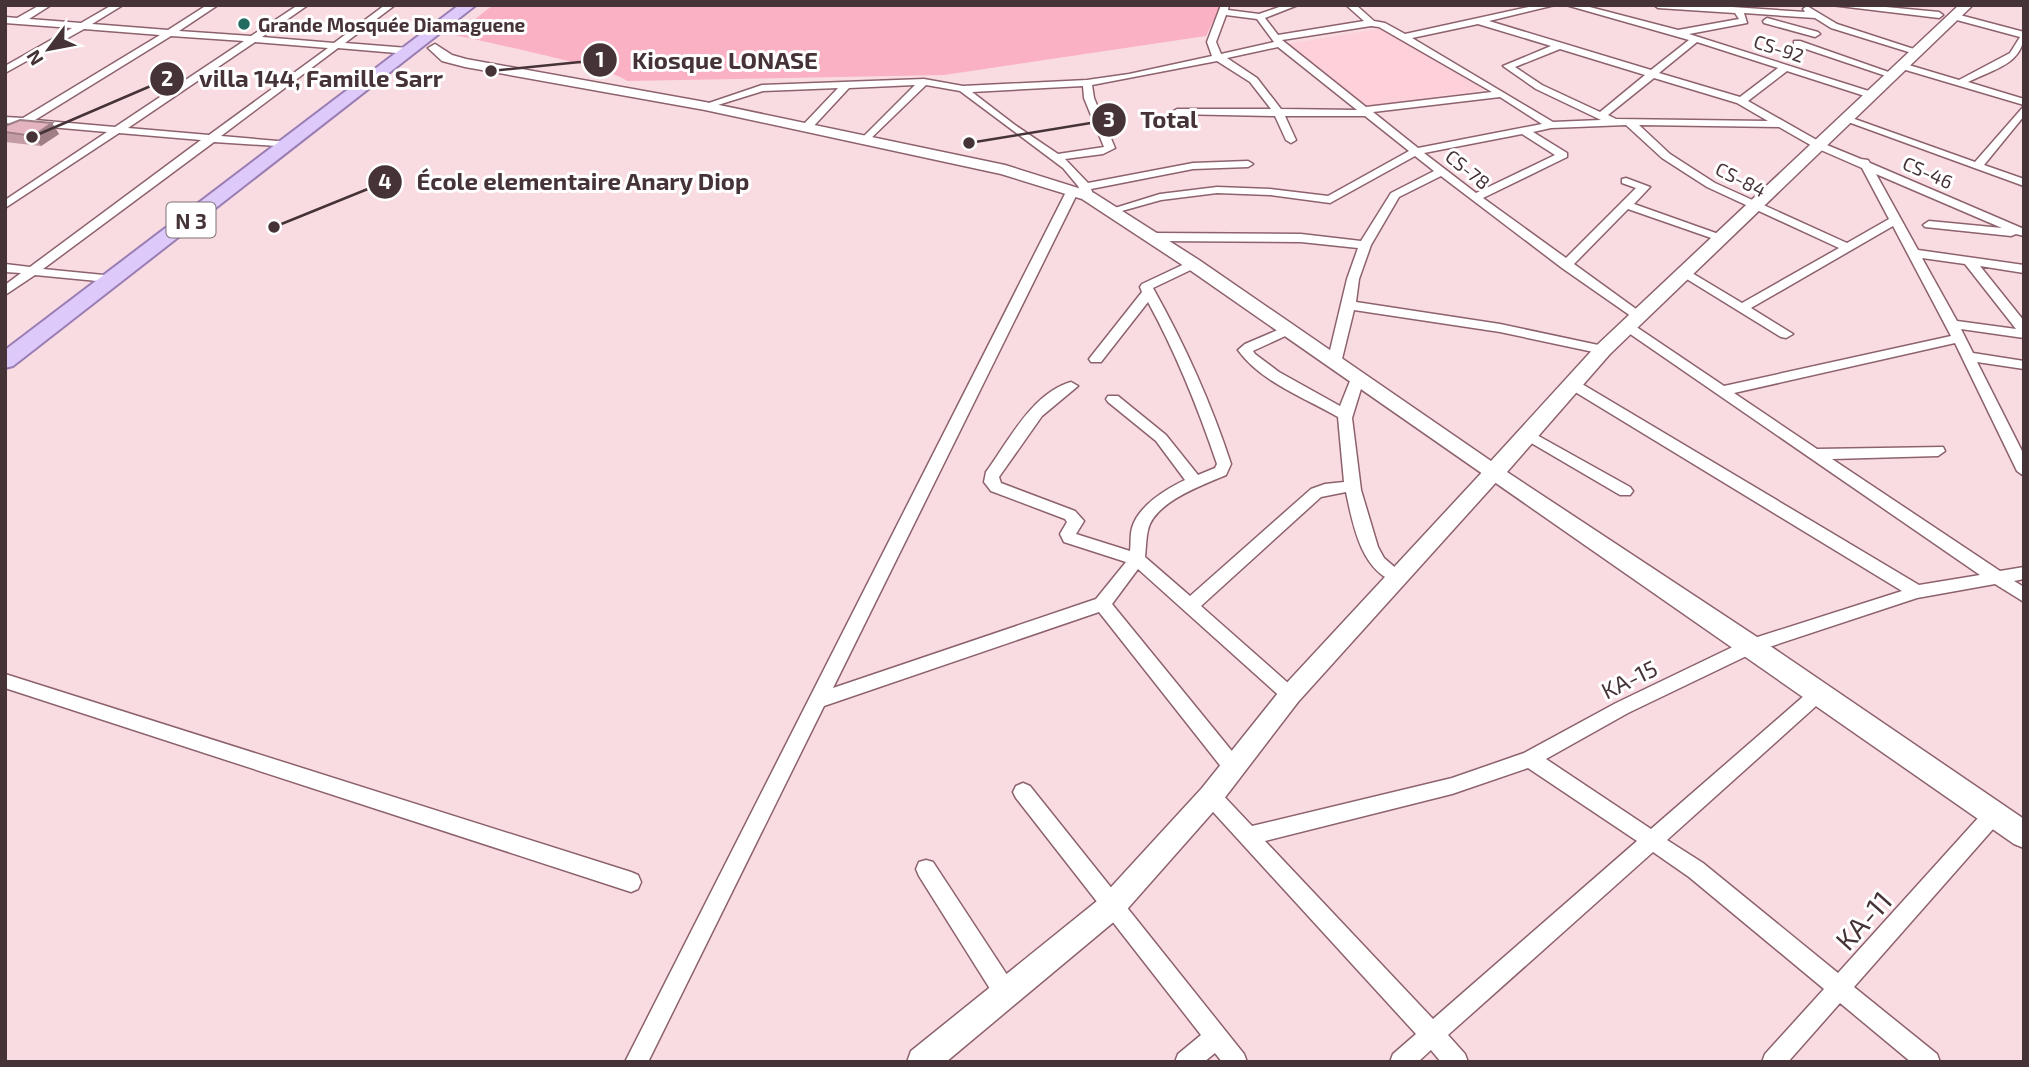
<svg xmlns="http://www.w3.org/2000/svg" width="2029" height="1067" font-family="'Exo 2',sans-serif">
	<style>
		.built { fill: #fdd0da }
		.green { fill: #fbb1c4 }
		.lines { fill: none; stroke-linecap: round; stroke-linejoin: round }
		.minor-casing { stroke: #8d626d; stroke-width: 3 }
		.tertiary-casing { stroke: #8d626d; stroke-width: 3 }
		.secondary-casing { stroke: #8d626d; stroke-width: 3 }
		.primary-casing { stroke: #997db3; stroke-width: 4 }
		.minor { fill: #fff; fill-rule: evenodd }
		.tertiary { fill: #fff; fill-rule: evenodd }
		.secondary { fill: #fff; fill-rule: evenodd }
		.primary { fill: #ddc9fa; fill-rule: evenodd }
		.wall { fill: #c39ba4 }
		.shaded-wall { fill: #9f7e86 }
		.building { fill: #e3b4bf; stroke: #9f7e86; stroke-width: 2 }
		.poi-dot { fill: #236b61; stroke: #fff; stroke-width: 2.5 }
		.labels { text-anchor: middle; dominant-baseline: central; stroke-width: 6; stroke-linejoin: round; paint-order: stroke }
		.far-poi-label { font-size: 19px; font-weight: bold; fill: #453337; stroke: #fff; text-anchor: start }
		.far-street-label { font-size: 19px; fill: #453337; stroke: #fff }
		.shield { fill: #fff; stroke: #7d7073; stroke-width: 2 }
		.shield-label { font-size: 21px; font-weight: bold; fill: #453337 }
		.street-label { font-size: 23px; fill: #453337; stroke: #fff }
		.near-street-label { font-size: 28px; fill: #453337; stroke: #fff }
		.leader { fill: none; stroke: #453337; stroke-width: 2.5 }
		.callout-dot { fill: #453337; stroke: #fff; stroke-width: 2.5 }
		.mark-label { font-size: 21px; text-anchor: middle; font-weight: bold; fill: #fff }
		.callout-label { font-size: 24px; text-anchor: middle; font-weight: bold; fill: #453337; stroke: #fff; stroke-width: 6; stroke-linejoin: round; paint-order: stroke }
	</style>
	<rect width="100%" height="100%" fill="#f9dce2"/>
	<path class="built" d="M1382 28 1462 74 1485 90 1366 106 1288 44Z"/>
	<path class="green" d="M493 5H1221L1206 36 944 75 627 81C616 69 481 41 455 35Z"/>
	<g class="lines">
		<defs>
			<path id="minor" d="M40 5H51L29 19 81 23 112 5H123L92 24 168 30 207 5H218L179 31 251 36 298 5H308L262 37 334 43 385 5H395L345 43 408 48 413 51 408 54 338 48 221 136 289 142 293 143V147L214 142 43 269 114 276 118 277V283L35 275 5 295V285L21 273 5 272V264L30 267 201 140 119 133 5 208V200L107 132 27 125 5 137V129L14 124 5 123V117L23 118 160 35 84 29 5 73V66L72 28 5 23V17L17 18ZM171 36 244 41 115 127 35 120ZM255 42 328 48 209 135 128 128Z
				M1221 5H1229L1228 10 1259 14 1285 5H1298L1265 18 1278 35 1364 21 1346 5H1356L1374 21 1385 23 1405 34 1538 5H1555L1489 21 1651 70 1689 40 1566 5H1582L1678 30 1739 19 1735 13 1658 8 1654 5H1703L1805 12 1803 9 1807 6 1837 24 1923 52 1915 54 1831 28 1815 18 1744 13 1747 23 1689 34 1875 93V97L1871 98 1787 71 1748 101 1822 143 1861 159 1868 160 1870 163 2024 229V236L2016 234 2011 236 1925 227 1923 225 1929 221 2002 228 1876 174 1918 250 2024 265V273L1980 266 2024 321V338L1961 329 1973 353 2024 361V369L1977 362 2024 455V476L2017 471 1955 343 1734 393 1817 449 1943 447 1945 451 1938 456 1832 459 2000 571 2024 567V579L2014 581 2024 587V602L1995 584 1917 598 1757 651 1628 713 1546 759 1651 829 1813 688 1819 686 1825 688 1828 693 1825 698 1667 840 1703 863 1838 973 1987 808 1994 805 2001 808 2004 814 2001 820 1854 987 1937 1054 1940 1062H1911L1840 1003 1788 1062H1762L1765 1054 1824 989 1689 877 1653 852 1448 1035 1465 1054 1468 1062H1441L1431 1050 1418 1062H1390L1393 1054 1416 1034 1204 802 1201 796 1204 790 1211 787 1218 790 1252 826 1452 778 1524 753 1616 703 1745 641 1902 591 1567 387 1565 384 1567 381H1577L1919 585 1980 575 1620 327 1622 324H1632L1724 386 1951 336 1893 226 1751 308 1793 334 1786 338 1781 337 1677 273 1679 270H1687L1742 303 1839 248 1707 187 1662 158 1626 125 1551 128 1533 132 1567 153V157L1483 198 1566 258 1636 188 1622 183V179L1626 178 1650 187 1634 204 1727 237 1725 240H1717L1628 209 1574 264 1643 314 1644 317 1638 321 1562 268 1441 176 1399 197 1371 245 1359 279 1356 302 1500 324 1603 346 1610 350 1603 354 1500 332 1354 310 1341 363 1334 367 1327 363 1347 279 1358 248 1301 242 1152 241 1146 237 1152 233 1301 234 1361 241 1391 193 1434 171 1415 156 1330 203 1270 195 1217 193 1161 200 1111 214 1105 211 1160 194 1217 187 1270 189 1328 196 1409 151 1365 116H1285L1296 140 1291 143 1286 140 1275 116 1173 114 1172 112 1177 109H1271L1250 82 1217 61 1092 85 1094 98 1115 148 1103 154 1065 159 1088 183 1193 163 1248 161 1253 164 1248 167 1193 169 1091 189 1094 196 1088 199 1084 198 1078 186 1063 168 960 91 926 85 865 144 861 143V139L915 85 849 88 810 130H802V126L838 88 763 91 705 109 700 106 762 85 924 79 963 86 1087 80 1129 74 1212 56 1207 42ZM1226 15 1257 19 1274 42 1221 54 1216 42ZM1478 24 1551 46 1503 66 1536 89 1601 120 1553 122 1412 38ZM1371 26 1379 27 1492 92 1366 107 1282 40ZM1697 42 1778 68 1740 97 1659 73ZM1278 47 1357 110 1281 109 1257 78 1227 58ZM1560 49 1645 75 1600 112 1542 85 1515 67ZM1654 78 1737 103 1768 121 1616 119 1608 115ZM1083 86 1084 98 1104 147 1058 154 1015 125 972 92ZM1500 97 1542 124 1418 148 1373 112ZM1639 125 1779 127 1814 147 1862 168 1889 219 1847 243 1715 183 1670 154ZM1522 134 1555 155 1476 193 1424 153ZM1922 258 1965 264 2016 329 1957 321ZM1528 768 1637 841 1433 1019 1265 841 1452 794Z
				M1831 5H1865L1939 12 1943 15 1939 18Z
				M1956 14 2024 32C2024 64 1994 69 1968 82L2024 99V105L1899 68 1897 66 1902 63 1959 80 2010 53 2020 37 1953 19 1952 17Z
				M1767 18 1818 32 1820 34 1815 37 1764 23 1763 21Z
				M1794 41H1800L1897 75 1889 77 1794 45Z
				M2024 106V116L1984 165 2024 179V186L1840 119 1849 117 1975 162Z
				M1073 187 1079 190 833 688 1096 599 1126 562 1064 542 1060 534 1067 522 1065 519 991 491 984 482 986 472C1008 442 1032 393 1071 382L1078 386 1042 416 999 477 1001 483 1075 511 1084 521 1076 534 1130 551C1131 544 1130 535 1132 528 1138 506 1166 489 1185 480L1156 441 1108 402 1106 399 1108 396H1118L1166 435 1198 475 1215 468 1217 464C1198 408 1176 353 1148 302L1101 362H1091L1089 359 1142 292 1140 287 1142 284 1193 260 1197 261V267L1153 288C1185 345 1211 403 1231 464L1226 475C1203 485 1154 502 1148 530 1146 538 1146 548 1145 557L1190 596 1311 489 1325 484 1344 482 1338 417C1305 398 1261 382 1238 350L1245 344 1287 326 1294 330 1292 333 1255 350 1253 351 1255 354 1279 372 1340 406 1352 376H1362L1364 379 1352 418 1361 490 1378 547 1384 558 1406 577 1404 581 1398 583C1361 572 1353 525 1346 492L1321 497 1201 606 1296 690 1299 695 1296 700 1290 702 1284 700 1138 569 1112 604 1240 761 1242 767 1240 773 1233 775 1226 773 1099 612 824 706 648 1062H625L1067 190Z
				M1526 429 1630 487 1633 491 1630 495H1620L1521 437 1519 434Z
				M5 674 631 872 638 875 641 882 638 889 631 892 5 688Z
				M1023 783 1030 786 1244 1054 1247 1062H1222L1215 1053 1204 1062H1175L1178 1054 1201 1035 1016 798 1013 792 1016 786Z
				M926 860 933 862 1013 984 1016 992 1013 1000 1005 1003 997 1000 919 876 916 869 919 862Z"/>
			<path id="tertiary" d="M1493 466 1500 468 1503 473 1500 478 1298 702 1220 804 1122 915 946 1062H907L911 1051 1102 897 1202 788 1282 688 1486 468Z"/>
			<path id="secondary" d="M1959 5H1973L1610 354 1507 472 1760 639 2024 819V848L2014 844 1187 268 1082 199 1001 174 705 110 465 67 442 61 428 48 435 44 452 55 466 59 705 102 1005 165 1094 193 1199 260 1491 461 1596 346Z"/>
			<path id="primary" d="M459 5H476L13 366 5 368V350Z"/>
		</defs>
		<use href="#minor" class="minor-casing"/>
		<use href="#tertiary" class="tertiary-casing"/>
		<use href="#secondary" class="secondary-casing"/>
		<use href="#primary" class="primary-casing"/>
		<use href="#minor" class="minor"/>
		<use href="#tertiary" class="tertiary"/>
		<use href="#secondary" class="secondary"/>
		<use href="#primary" class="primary"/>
	</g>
	<path class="wall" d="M52 123 59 134 41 146 5 142V126Z"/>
	<path class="shaded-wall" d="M52 123 59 134 41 146 33 136Z"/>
	<path class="building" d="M20 120 52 123 33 136 5 132V126Z"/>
	<circle class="poi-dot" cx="244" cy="24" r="7"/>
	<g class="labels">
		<g class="far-poi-label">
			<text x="258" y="24">Grande Mosquée Diamaguene</text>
		</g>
		<g class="far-street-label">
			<text transform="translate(1779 48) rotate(18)">CS-92</text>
			<text transform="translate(1468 169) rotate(39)">CS-78</text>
			<text transform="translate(1928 172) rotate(24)">CS-46</text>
			<text transform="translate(1741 179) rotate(27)">CS-84</text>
		</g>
		<rect class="shield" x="166.5" y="202.5" width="49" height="35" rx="5"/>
		<g class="shield-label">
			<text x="191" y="220">N 3</text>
		</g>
		<g class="street-label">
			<text transform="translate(1629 679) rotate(-26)">KA-15</text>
		</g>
		<g class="near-street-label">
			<text transform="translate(1863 920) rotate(-48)">KA-11</text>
		</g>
	</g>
	<path class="leader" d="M491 71L600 60M32 137L167 79M969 143L1109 120M274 227L385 182"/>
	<g class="callout-dot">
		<circle cx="491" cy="71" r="7"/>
		<circle cx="32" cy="137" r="7"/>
		<circle cx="969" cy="143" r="7"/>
		<circle cx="274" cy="227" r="7"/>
		<circle cx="600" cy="60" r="18"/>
		<circle cx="167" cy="79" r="18"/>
		<circle cx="1109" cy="120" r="18"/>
		<circle cx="385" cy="182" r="18"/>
	</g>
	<g class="mark-label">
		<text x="600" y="67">1</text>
		<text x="167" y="86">2</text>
		<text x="1109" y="127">3</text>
		<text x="385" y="189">4</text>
	</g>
	<g class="callout-label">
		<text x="725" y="69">Kiosque LONASE</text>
		<text x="321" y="87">villa 144, Famille Sarr</text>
		<text x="1169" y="128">Total</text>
		<text x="583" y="190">École elementaire Anary Diop</text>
	</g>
	<rect width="2029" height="1067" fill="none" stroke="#453337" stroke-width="14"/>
	<g transform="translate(49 49) rotate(238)" stroke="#ffffff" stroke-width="5" paint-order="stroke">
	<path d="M0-5L12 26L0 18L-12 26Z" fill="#453337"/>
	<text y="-10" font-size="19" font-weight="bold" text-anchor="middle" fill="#453337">N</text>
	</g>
</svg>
